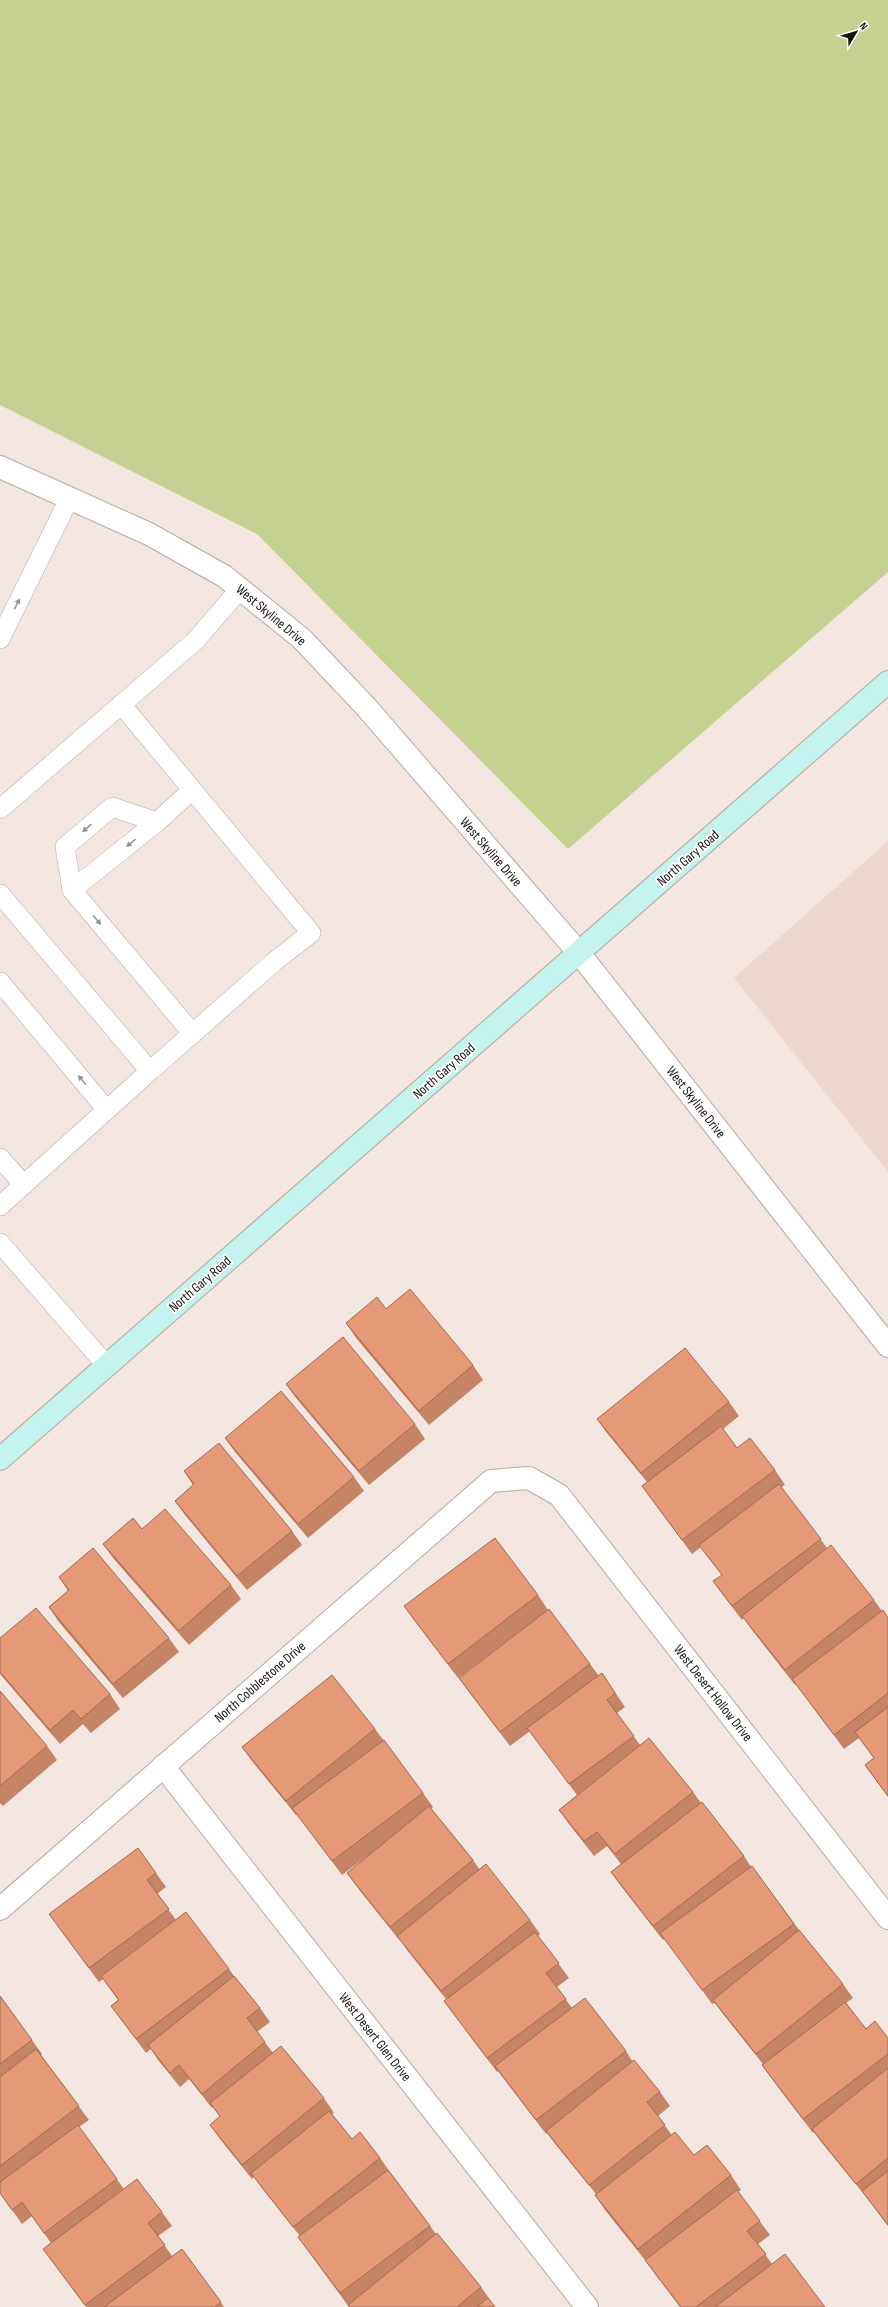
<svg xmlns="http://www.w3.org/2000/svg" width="888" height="2307" font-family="'Sofia Sans Condensed',sans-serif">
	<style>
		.built { fill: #ecd7ce }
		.green { fill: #c5d190 }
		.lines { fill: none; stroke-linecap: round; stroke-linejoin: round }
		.service-casing { stroke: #b6a9a4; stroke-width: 20 }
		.minor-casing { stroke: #b6a9a4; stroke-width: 24 }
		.tertiary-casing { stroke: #b6a9a4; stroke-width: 24 }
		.secondary-casing { stroke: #b6a9a4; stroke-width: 24 }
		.service { stroke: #fff; stroke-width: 19 }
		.minor { stroke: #fff; stroke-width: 22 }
		.tertiary { stroke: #fff; stroke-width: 22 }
		.secondary { stroke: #c3f3ec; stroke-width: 22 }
		.wall { fill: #c58466 }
		.building { fill: #e59977; stroke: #a06b53 }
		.oneway { fill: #979594 }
		.labels { text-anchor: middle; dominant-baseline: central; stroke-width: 3.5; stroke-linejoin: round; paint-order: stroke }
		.street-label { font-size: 14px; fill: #181311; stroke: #fff }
	</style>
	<rect width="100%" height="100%" fill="#f3e5e0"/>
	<path class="built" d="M888 841V1172L734 978Z"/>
	<path class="green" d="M0 0H888V572L568 849 257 534 0 405Z"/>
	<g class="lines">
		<defs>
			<path id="service" d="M0 639 69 499
				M0 809 195 641 240 589
				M157 822 112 807 65 847 72 890 193 1034
				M72 890 157 822 192 790
				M0 894 150 1071 275 961 311 933 121 704
				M0 982 107 1110
				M0 1158 24 1185
				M0 1206 150 1071
				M0 1243 107 1366"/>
			<path id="minor" d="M163 1766 587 2307
				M0 1909 491 1481 529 1478 559 1495 888 1918"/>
			<path id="tertiary" d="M0 467 149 534 224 576 302 639 367 708 579 953 888 1346"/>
			<path id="secondary" d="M0 1459 888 682"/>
		</defs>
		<use href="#service" class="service-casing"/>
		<use href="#minor" class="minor-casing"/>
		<use href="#tertiary" class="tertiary-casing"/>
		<use href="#secondary" class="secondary-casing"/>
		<use href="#service" class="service"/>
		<use href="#minor" class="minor"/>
		<use href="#tertiary" class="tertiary"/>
		<use href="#secondary" class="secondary"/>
	</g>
	<path class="wall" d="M386 1309 473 1365 483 1380 429 1425 356 1338 346 1323Z
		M286 1384 415 1424 425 1439 369 1485 296 1398Z
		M729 1402 739 1416 723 1429 737 1448 775 1470 785 1485 781 1487 827 1548 874 1600 882 1611 888 1618V1797L865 1765 874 1758 859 1738 844 1749 796 1684 795 1685 752 1630 744 1618 742 1620 723 1595 713 1581 722 1575 701 1547 692 1554 642 1486 647 1482 607 1433 597 1419Z
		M225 1438 354 1477 364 1491 308 1538 235 1452Z
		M184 1471 292 1531 302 1545 247 1590 185 1515 175 1501 193 1485Z
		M142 1529 231 1585 241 1599 189 1645 113 1558 103 1544Z
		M59 1577 169 1638 179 1652 123 1698 58 1621 49 1607 68 1591Z
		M538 1595 548 1610 458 1678 414 1620 404 1606Z
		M0 1638 110 1694 120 1709 91 1733 83 1724 60 1744 0 1674Z
		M590 1664 599 1676 602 1673 625 1707 617 1713 640 1745 693 1792 701 1803 744 1856 751 1867 752 1866 799 1930 843 1984 853 1998 846 2003 866 2029 888 2038V2226L867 2198 822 2143 814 2132 813 2133 772 2079 762 2065 763 2064 723 2014 715 2003 712 2004 665 1939 663 1940 621 1886 611 1872 621 1864 607 1846 594 1856 569 1824 559 1810 577 1795 530 1731 510 1746 469 1692 459 1678Z
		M0 1691 47 1746 57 1760 3 1806 0 1803Z
		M375 1729 423 1793 433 1807 431 1809 473 1860 480 1870 530 1920 540 1934 538 1936 569 1978 557 1987 572 2008 626 2051 632 2061 660 2092 670 2106 658 2116 671 2134 694 2155 731 2175 741 2190 738 2192 770 2235 758 2244 772 2264 825 2307H680L655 2274 645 2260 605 2210 595 2195 596 2194 556 2145 547 2133 546 2134 498 2071 497 2072 444 2001 446 1999 407 1950 401 1941H400L357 1887 347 1873 367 1856 342 1875 297 1814 296 1815 252 1761 242 1747Z
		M156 1873 166 1887 157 1894 176 1920 229 1969 234 1976 260 2008 270 2022 257 2032 273 2053 324 2098 334 2113 332 2114 352 2139 380 2158 390 2172 436 2234 481 2287 495 2307H349L298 2237 300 2236 261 2187 254 2177 252 2179 220 2139 210 2125 220 2117 213 2107 212 2108 189 2079 180 2087 158 2060 151 2049 146 2053 111 2006 118 2000 103 1979 99 1982 49 1914Z
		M0 1996 42 2054 41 2055 89 2120 79 2127 124 2189 162 2212 172 2226 158 2236 172 2256 182 2249 224 2307H86L43 2249 51 2243 32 2216 22 2224 0 2193Z"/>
	<path class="building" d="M410 1289 473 1365 419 1411 346 1323 377 1297 386 1309Z
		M343 1337 415 1424 359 1471 286 1384Z
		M685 1348 729 1402 641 1473 597 1419Z
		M281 1391 354 1477 298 1524 225 1438Z
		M721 1426 737 1448 750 1438 775 1470 682 1540 642 1486Z
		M219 1443 292 1531 237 1576 175 1501 194 1484 184 1471Z
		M779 1484 821 1539 732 1606 713 1581 722 1575 699 1545Z
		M165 1509 231 1585 179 1631 103 1544 133 1518 142 1529Z
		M495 1538 538 1595 448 1664 404 1606Z
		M831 1545 874 1600 785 1670 742 1616Z
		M93 1548 169 1638 113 1684 49 1607 69 1590 59 1577Z
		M36 1608 110 1694 81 1719 73 1710 50 1730 0 1672V1638Z
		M549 1609 590 1664 500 1732 459 1678Z
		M883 1610 888 1618V1693L834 1735 792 1679Z
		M602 1673 615 1693 607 1700 634 1736 569 1784 527 1728Z
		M332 1675 375 1729 286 1801 242 1747Z
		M0 1691 47 1746 0 1786Z
		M888 1707V1796L865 1765 874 1758 855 1732Z
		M649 1738 693 1792 615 1854 597 1832 584 1841 559 1810Z
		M384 1740 423 1793 332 1861 292 1808Z
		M702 1802 744 1856 653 1926 611 1872Z
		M429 1806 473 1860 390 1927 347 1873Z
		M138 1848 156 1873 147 1880 169 1909 89 1968 49 1914Z
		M486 1864 530 1920 441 1991 397 1936Z
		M752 1866 794 1924 702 1990 660 1933Z
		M186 1912 229 1969 136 2039 111 2006 119 2000 101 1976Z
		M799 1930 843 1984 756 2054 713 2000Z
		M535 1932 559 1963 546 1973 566 1999 487 2058 444 2001Z
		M234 1976 260 2008 247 2018 265 2042 202 2094 179 2065 170 2073 148 2045Z
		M0 1996 32 2040 0 2064Z
		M585 1998 626 2051 536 2120 495 2066Z
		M845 2002 866 2029 875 2021 888 2038V2054L803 2119 762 2065Z
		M281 2046 324 2098 242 2165 210 2125 220 2116 210 2103Z
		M36 2049 79 2106 0 2166V2077Z
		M634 2060 660 2092 647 2102 665 2125 589 2185 546 2131Z
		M888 2068V2158L856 2184 812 2129Z
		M329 2111 352 2139 360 2132 380 2158 293 2227 251 2173Z
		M78 2125 117 2179 44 2233 22 2202 12 2210 0 2193V2182Z
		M675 2132 694 2155 707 2145 731 2175 638 2249 595 2195Z
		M388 2170 430 2226 340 2293 298 2237Z
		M888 2171V2225L862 2191Z
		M137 2179 162 2212 148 2223 165 2245 85 2305 43 2249Z
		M737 2190 760 2221 747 2231 766 2254 696 2307H681L645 2260Z
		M437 2233 481 2287 457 2307H350L348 2305Z
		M182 2249 221 2302 215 2307H104Z
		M785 2254 825 2307H715Z
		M488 2298 495 2307H477Z"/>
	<defs><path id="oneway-solid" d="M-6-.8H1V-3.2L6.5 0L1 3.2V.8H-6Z"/></defs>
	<g class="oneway">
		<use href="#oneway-solid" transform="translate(17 604) rotate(-64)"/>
		<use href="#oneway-solid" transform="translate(87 828) rotate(140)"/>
		<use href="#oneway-solid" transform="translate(131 843) rotate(141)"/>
		<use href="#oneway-solid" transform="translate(97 920) rotate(50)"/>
		<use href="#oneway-solid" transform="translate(82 1080) rotate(-130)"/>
	</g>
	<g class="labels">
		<g class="street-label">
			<text transform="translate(271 615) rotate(40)">West Skyline Drive</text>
			<text transform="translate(491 852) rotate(49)">West Skyline Drive</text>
			<text transform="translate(688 858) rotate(-41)">North Gary Road</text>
			<text transform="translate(444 1071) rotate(-41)">North Gary Road</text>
			<text transform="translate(696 1102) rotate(52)">West Skyline Drive</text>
			<text transform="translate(200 1284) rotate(-41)">North Gary Road</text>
			<text transform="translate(260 1682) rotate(-41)">North Cobblestone Drive</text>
			<text transform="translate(713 1693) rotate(52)">West Desert Hollow Drive</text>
			<text transform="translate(375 2037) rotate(52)">West Desert Glen Drive</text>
		</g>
	</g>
	<g transform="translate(856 32) rotate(52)" stroke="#ffffff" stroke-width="3" paint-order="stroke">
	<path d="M0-3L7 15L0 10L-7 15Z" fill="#181311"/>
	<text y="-6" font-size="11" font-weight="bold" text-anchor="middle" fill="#181311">N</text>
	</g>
</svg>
